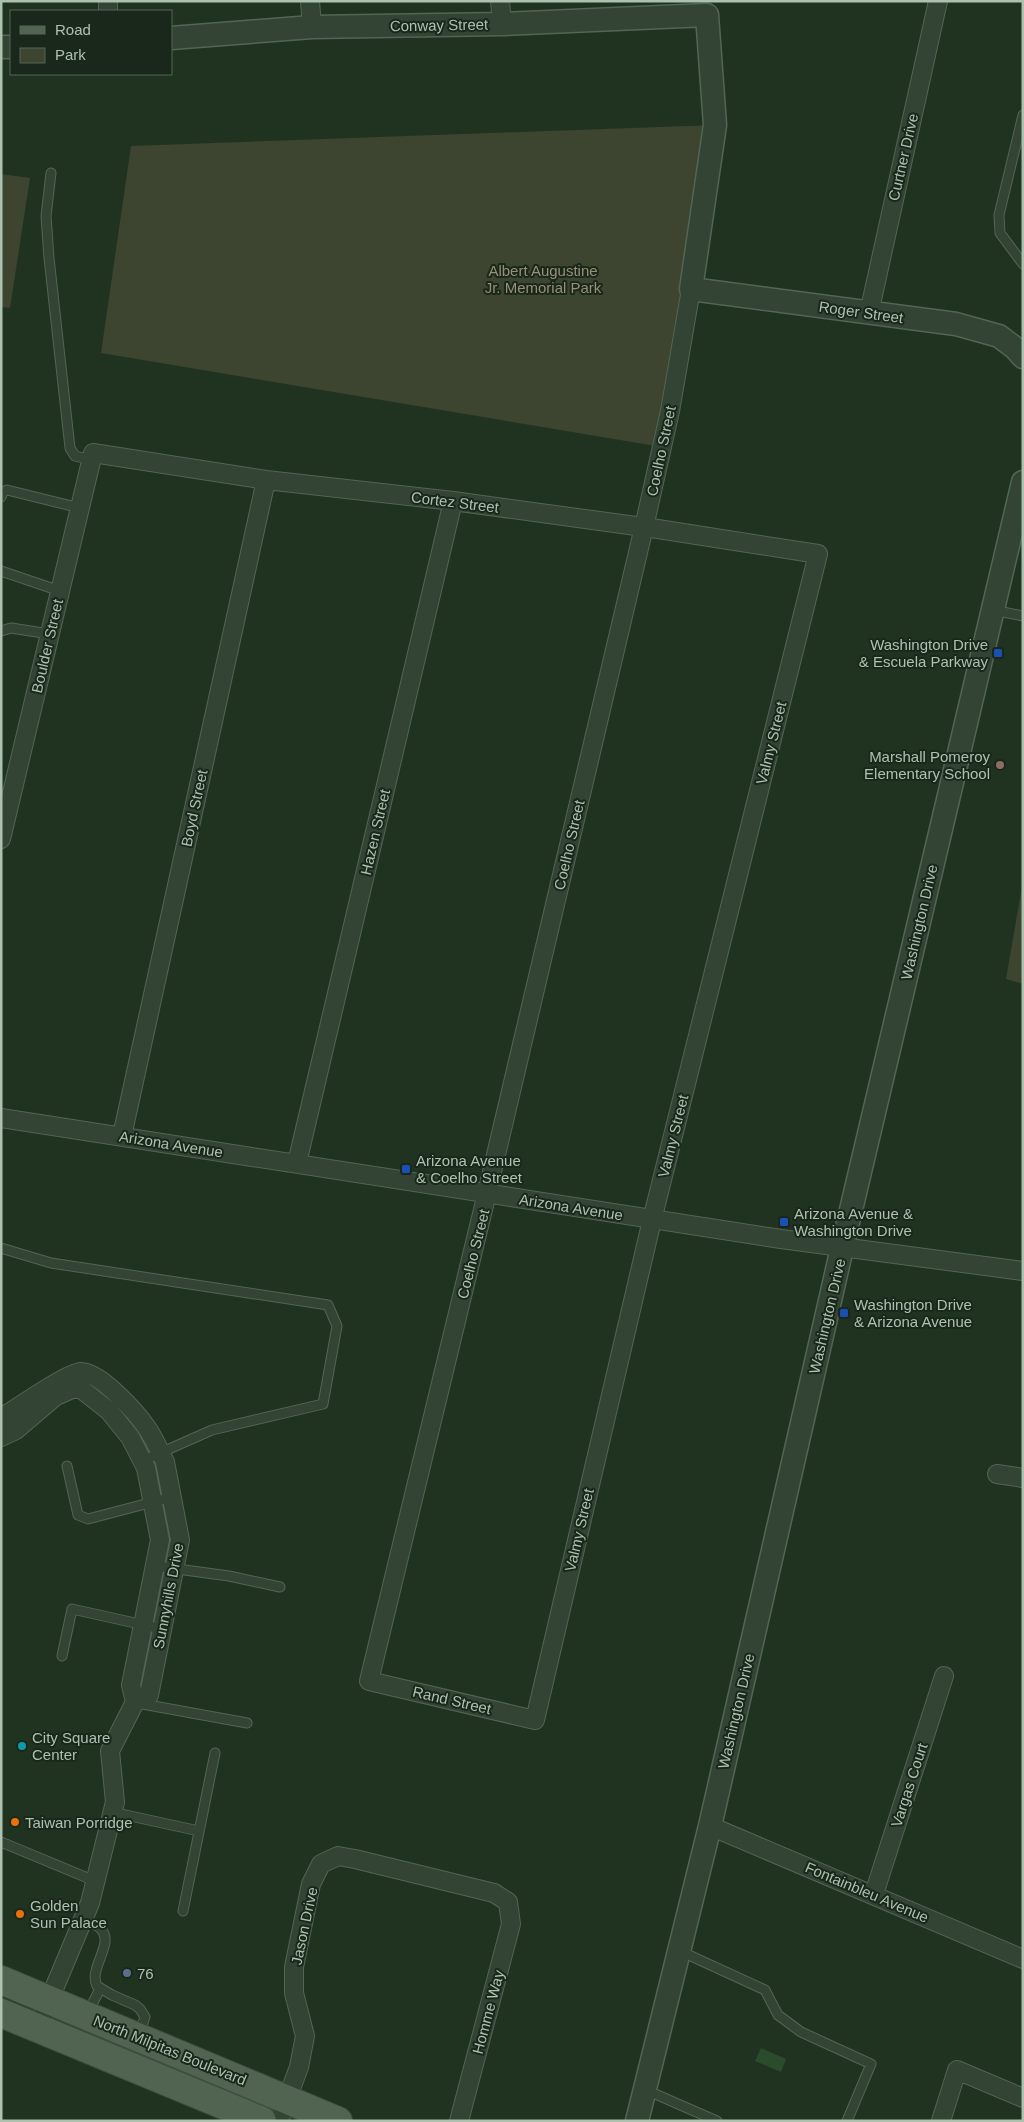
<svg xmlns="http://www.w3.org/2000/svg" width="1024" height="2122" font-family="Helvetica,sans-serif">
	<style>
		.green { fill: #3d4430 }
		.water { fill: #2a4c2c }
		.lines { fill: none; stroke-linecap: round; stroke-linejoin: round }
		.service-casing { stroke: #536554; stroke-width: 11 }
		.minor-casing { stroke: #536554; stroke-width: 20 }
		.tertiary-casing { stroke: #536554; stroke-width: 25 }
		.primary-casing { stroke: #3c4d3d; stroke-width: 30 }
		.service { stroke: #334434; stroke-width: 9 }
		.minor { stroke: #334434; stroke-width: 18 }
		.tertiary { stroke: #334434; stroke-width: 22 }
		.primary { stroke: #516452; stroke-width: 28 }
		.transit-dot { fill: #1a4fb4; stroke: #19281a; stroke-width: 2 }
		.education-dot { fill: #8d6e63; stroke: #19281a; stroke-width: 2 }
		.culture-dot { fill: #0f9aa8; stroke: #19281a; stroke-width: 2 }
		.food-dot { fill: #e8710a; stroke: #19281a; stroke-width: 2 }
		.service-dot { fill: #5c6f8a; stroke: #19281a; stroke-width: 2 }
		.labels { text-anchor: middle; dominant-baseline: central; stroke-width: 4; stroke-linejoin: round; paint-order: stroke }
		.street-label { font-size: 15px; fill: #adc1af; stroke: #19281a }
		.park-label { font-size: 15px; fill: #9a8f76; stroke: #19281a }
		.poi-label { font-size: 15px; fill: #adc1af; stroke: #19281a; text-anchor: start }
	</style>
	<rect width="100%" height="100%" fill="#203321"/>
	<path class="green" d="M715 125 662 447 101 353 131 146Z
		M1 174 30 178 10 308 1 307Z
		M1023 881V984L1006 979Z"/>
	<path class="water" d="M761 2048 786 2059 781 2072 755 2061Z"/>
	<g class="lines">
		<defs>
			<path id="service" d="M1023 115 999 215 1000 233 1023 264
				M51 173 46 216 49 258 70 448 75 456 92 460
				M1 497 3 492 7 490 80 508
				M1 571 60 591
				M993 610 1023 616
				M1 631 11 628 50 634
				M1 1248 51 1263 328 1305 337 1326 323 1404 212 1430 142 1461
				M67 1466 78 1515 88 1519 172 1497
				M155 1566 229 1576 280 1587
				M62 1656 72 1609 162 1629
				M137 1703 247 1723
				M112 1812 199 1831
				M1 1842 95 1881
				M183 1911 215 1753
				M84 1918C89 1921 96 1924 101 1929 115 1944 88 1968 97 1986L112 1995 135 2005 140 2009 145 2017 139 2034
				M680 1951 765 1990 778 2015 801 2032 871 2064 847 2121
				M87 2014 100 1989
				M646 2090 717 2121"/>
			<path id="minor" d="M108 1V11
				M310 1 312 27
				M500 1 502 24
				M869 313 938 1
				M1 839 93 453 266 480 453 501 658 529 818 554 652 1220 535 1720 369 1681 487 1193 644 527 670 411 691 289
				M1 1118 781 1239 1023 1271
				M122 1136 266 480
				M297 1163 453 501
				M1 1418C16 1409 67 1373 81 1372 99 1371 137 1413 147 1428 154 1438 159 1450 165 1462L180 1540 149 1695 135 1702 110 1751 115 1802 90 1903 37 2029
				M1 1437 16 1430 56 1396 72 1389H81L109 1411 130 1437 146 1468 160 1540 131 1685 135 1702
				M997 1474 1023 1478
				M710 1826 1023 1959
				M874 1894 944 1676
				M279 2121 299 2067 305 2036 294 1993V1967L311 1884 321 1864 338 1856 355 1859 494 1893 508 1902 511 1924 459 2121
				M941 2121 957 2070 1023 2098"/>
			<path id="tertiary" d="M171 38 312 27 502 24 707 15 715 125 691 289 956 324 999 336 1015 348 1023 357
				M1 47H11
				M637 2121 710 1826 842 1248 1023 482"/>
			<path id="primary" d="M1 1980 338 2121
				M1 2013 262 2121"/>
		</defs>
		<use href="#service" class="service-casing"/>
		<use href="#minor" class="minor-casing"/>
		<use href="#tertiary" class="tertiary-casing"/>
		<use href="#primary" class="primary-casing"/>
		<use href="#service" class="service"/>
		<use href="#minor" class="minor"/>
		<use href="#tertiary" class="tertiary"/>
		<use href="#primary" class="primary"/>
	</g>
	<g class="transit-dot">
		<rect x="993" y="648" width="10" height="10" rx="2.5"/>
		<rect x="401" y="1164" width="10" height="10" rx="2.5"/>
		<rect x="779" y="1217" width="10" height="10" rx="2.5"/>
		<rect x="839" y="1308" width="10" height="10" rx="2.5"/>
	</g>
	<circle class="education-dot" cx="1000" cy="765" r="5"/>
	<circle class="culture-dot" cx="22" cy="1746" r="5"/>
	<g class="food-dot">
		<circle cx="15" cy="1822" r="5"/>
		<circle cx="20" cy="1914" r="5"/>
	</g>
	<circle class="service-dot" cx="127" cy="1973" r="5"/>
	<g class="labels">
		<g class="street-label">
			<text transform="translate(439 25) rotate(-1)">Conway Street</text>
			<text transform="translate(903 157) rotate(-77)">Curtner Drive</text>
			<text transform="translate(861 312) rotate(8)">Roger Street</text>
			<text transform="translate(661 451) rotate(-78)">Coelho Street</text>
			<text transform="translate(455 502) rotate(7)">Cortez Street</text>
			<text transform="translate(47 646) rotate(-77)">Boulder Street</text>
			<text transform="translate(771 743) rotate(-76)">Valmy Street</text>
			<text transform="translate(194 808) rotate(-78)">Boyd Street</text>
			<text transform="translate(375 832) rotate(-77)">Hazen Street</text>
			<text transform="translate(569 845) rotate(-77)">Coelho Street</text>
			<text transform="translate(919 922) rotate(-77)">Washington Drive</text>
			<text transform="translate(673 1136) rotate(-76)">Valmy Street</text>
			<text transform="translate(171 1144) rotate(9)">Arizona Avenue</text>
			<text transform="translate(571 1207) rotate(9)">Arizona Avenue</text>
			<text transform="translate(473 1254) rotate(-76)">Coelho Street</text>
			<text transform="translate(827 1316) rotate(-77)">Washington Drive</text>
			<text transform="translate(579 1530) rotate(-77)">Valmy Street</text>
			<text transform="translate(168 1596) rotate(-79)">Sunnyhills Drive</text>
			<text transform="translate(452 1700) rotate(13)">Rand Street</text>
			<text transform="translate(736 1711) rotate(-77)">Washington Drive</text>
			<text transform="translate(909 1785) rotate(-72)">Vargas Court</text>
			<text transform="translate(867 1892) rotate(23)">Fontainbleu Avenue</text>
			<text transform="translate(304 1926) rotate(-78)">Jason Drive</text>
			<text transform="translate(488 2012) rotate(-75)">Homme Way</text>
			<text transform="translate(170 2050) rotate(22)">North Milpitas Boulevard</text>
		</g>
		<g class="park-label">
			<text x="543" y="270">Albert Augustine<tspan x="543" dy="17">Jr. Memorial Park</tspan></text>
		</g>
		<g class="poi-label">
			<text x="988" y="644" text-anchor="end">Washington Drive<tspan x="988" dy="17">&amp; Escuela Parkway</tspan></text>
			<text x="990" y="756" text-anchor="end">Marshall Pomeroy<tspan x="990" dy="17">Elementary School</tspan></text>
			<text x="416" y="1160">Arizona Avenue<tspan x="416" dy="17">&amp; Coelho Street</tspan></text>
			<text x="794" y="1213">Arizona Avenue &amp;<tspan x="794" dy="17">Washington Drive</tspan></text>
			<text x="854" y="1304">Washington Drive<tspan x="854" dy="17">&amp; Arizona Avenue</tspan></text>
			<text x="32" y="1737">City Square<tspan x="32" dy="17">Center</tspan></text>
			<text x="25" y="1822">Taiwan Porridge</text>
			<text x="30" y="1905">Golden<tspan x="30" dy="17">Sun Palace</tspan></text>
			<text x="137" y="1973">76</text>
		</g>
	</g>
	<rect width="1024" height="2122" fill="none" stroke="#adc1af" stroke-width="5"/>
	<rect x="10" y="10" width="162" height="65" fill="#19281a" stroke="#546556"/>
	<rect x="20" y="26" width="25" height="8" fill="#516452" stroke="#546556"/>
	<text x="55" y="35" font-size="15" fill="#adc1af">Road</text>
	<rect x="20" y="48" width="25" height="15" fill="#3d4430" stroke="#546556"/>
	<text x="55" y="60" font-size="15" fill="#adc1af">Park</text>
</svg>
